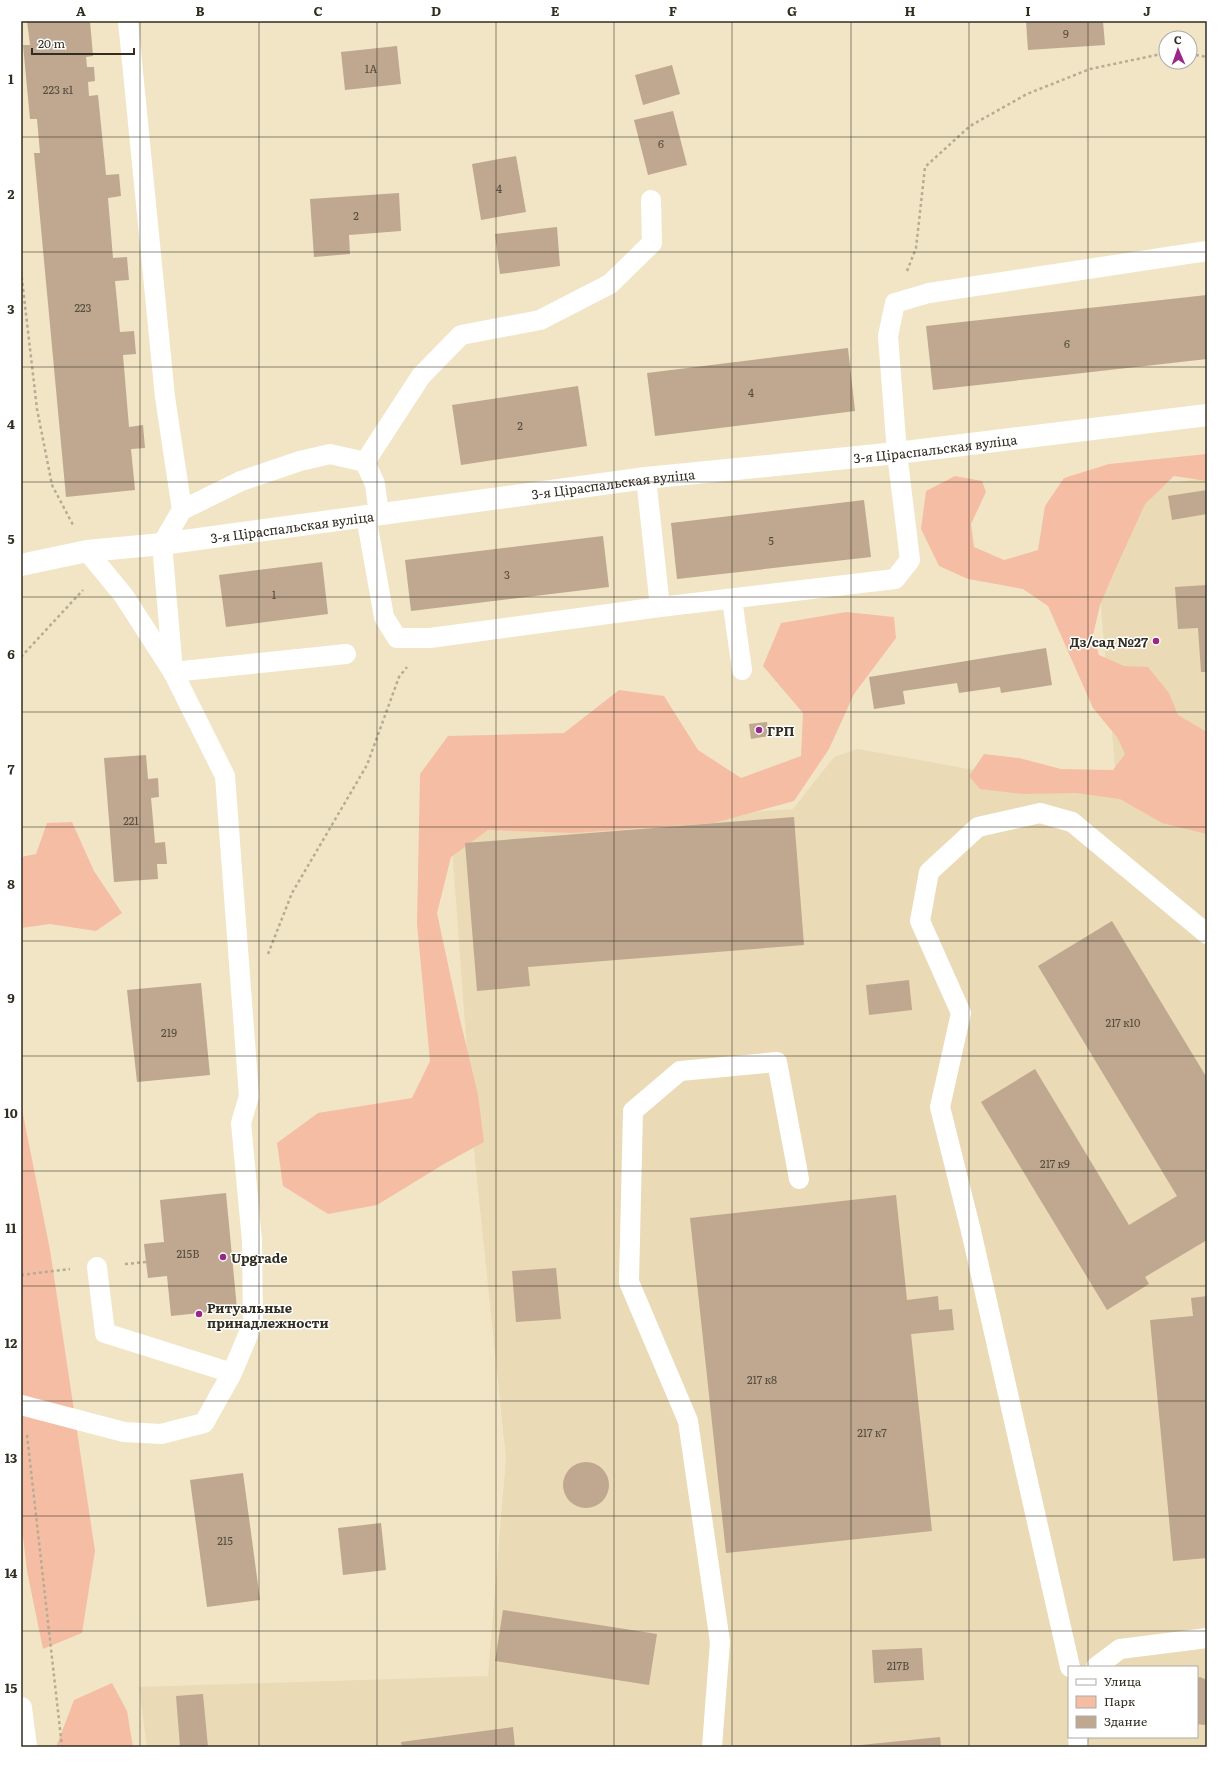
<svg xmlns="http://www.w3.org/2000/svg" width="1228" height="1768" font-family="Literata,serif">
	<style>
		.built { fill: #eadab5; fill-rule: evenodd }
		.green { fill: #f6bda5 }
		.building { fill: #bfa790 }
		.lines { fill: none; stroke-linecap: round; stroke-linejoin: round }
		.path { stroke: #b5ac93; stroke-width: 2.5; stroke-dasharray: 3 3; stroke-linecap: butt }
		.service { stroke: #fff; stroke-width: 20 }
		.minor { stroke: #fff; stroke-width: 22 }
		.primary { stroke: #fff; stroke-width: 22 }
		.grid { fill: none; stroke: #312d21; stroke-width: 1; stroke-opacity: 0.55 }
		.poi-dot { fill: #992785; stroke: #fff; stroke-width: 1.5 }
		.labels { text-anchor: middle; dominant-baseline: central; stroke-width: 3; stroke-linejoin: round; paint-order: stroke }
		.number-label { font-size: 11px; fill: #544c3d }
		.street-label { font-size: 13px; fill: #312d21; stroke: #fff }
		.poi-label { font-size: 13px; font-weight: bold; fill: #312d21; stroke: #fff; text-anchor: start }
		.neatline { fill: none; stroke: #312d21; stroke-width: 1.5 }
		.grid-label { font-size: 13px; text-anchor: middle; font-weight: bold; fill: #312d21 }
	</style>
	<rect width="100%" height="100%" fill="#f1e5c6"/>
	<path class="built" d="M1207 478V800L1117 788 1091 494Z
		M858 749 1207 812V1747H147L139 1687 488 1676 506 1458 475 1160 451 833 793 809 834 757ZM1069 1667H1197V1737H1069Z"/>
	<path class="green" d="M1207 454V481L1174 476 1145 504 1115 570 1100 605 1093 635 1099 655 1124 666 1148 667 1169 693 1178 715 1207 732V834L1162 823 1120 799 1076 793 1023 794 980 789 969 776 984 754 1019 758 1061 769 1113 770 1125 754 1117 737 1093 708 1048 606 1023 589 968 579 939 566 921 529 926 491 955 476 982 481 986 492 971 524 974 547 1004 560 1038 550 1045 506 1064 478 1109 464Z
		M846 612 894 617 896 638 854 694 829 749 794 801 714 823 573 833 488 830 451 857 437 913 458 1011 478 1095 484 1142 444 1164 377 1205 328 1214 283 1186 277 1143 318 1113 412 1098 430 1061 417 924 420 774 448 736 564 733 619 690 664 696 698 750 741 778 801 756 803 713 763 666 781 623Z
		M72 822 94 871 122 913 96 931 50 924 21 928V857L36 854 47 823Z
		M21 1104 50 1250 95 1551 82 1633 43 1649 27 1571 21 1519Z
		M112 1683 127 1711 133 1747H56L74 1700Z"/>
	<path class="building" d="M27 21H90L93 56 86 57 87 67H94L95 81 88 82 89 96 98 95 106 175 119 174 121 196 108 198 113 258 127 257 129 280 115 281 120 332 134 331 136 354 123 355 129 427 143 425 145 448 131 449 135 490 66 497 34 153H40L37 119H30L23 45H30Z
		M1026 21H1103L1105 45 1028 50Z
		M397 46 401 84 345 90 341 52Z
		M672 65 680 94 643 105 635 75Z
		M673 111 687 165 648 175 634 120Z
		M516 156 526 212 481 220 472 164Z
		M399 193 401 231 349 235 350 254 314 257 310 199Z
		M557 227 560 266 500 274 495 234Z
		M1207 295V359L933 390 926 326Z
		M848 348 855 411 655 436 647 373Z
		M578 386 587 446 461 465 452 405Z
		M1207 490V514L1172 520 1168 496Z
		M864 500 871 557 677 579 671 523Z
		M603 536 609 587 411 611 405 560Z
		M322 562 328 614 226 627 219 575Z
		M1207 585V672H1201L1198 628 1178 629 1175 587Z
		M1046 648 1052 685 1001 693 1000 687 959 693 957 683 903 691 905 704 874 709 869 677Z
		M767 722 769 736 751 739 749 724Z
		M146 755 148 779 158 778 159 797 151 798 155 843 165 842 167 864H157L158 879 114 882 104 758Z
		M794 817 804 945 528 967 530 986 477 991 465 843Z
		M1112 921 1207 1078V1240L1145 1277 1149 1284 1107 1310 981 1102 1035 1069 1129 1225 1177 1196 1038 966Z
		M909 980 912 1010 869 1015 866 985Z
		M201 983 210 1075 137 1082 127 990Z
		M226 1193 237 1309 171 1316 167 1276 148 1278 146 1262 144 1244 164 1242 160 1200Z
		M896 1195 907 1300 938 1296 939 1310 952 1309 954 1330 911 1334 932 1531 726 1553 690 1218Z
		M556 1268 561 1319 516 1322 512 1271Z
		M1207 1296V1558L1173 1561 1150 1320 1193 1316 1191 1298Z
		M563 1485a23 23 0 1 1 46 0a23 23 0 1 1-46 0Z
		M243 1473 260 1600 207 1607 190 1480Z
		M381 1523 386 1570 343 1575 338 1528Z
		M503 1610 657 1634 649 1685 495 1661Z
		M922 1648 924 1680 874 1683 872 1650Z
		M1200 1677 1207 1680V1723L1204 1725 1197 1724V1678Z
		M203 1694 208 1747H180L176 1696Z
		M513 1727 515 1747H402L401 1742Z
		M940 1737 941 1747H851V1746Z"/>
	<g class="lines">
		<path class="path" d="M1190 54 1207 57
			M21 271 37 409 52 485 73 525
			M907 271 916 248 925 167 970 126 1027 94 1090 69 1166 53
			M21 657 83 590
			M268 954 292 893 367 765 399 677 407 667
			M125 1264 146 1262
			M21 1275 70 1269
			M27 1435 62 1747"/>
		<path class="service" d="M128 21 165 397 182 510 162 544 173 672 225 776 249 1096 241 1123 252 1241 253 1323 232 1373
			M365 462 421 376 461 335 540 320 610 284 652 243 651 200
			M646 478 660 607 895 579 910 560 897 453 888 336 895 303 929 293 1207 251
			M182 510 241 481 300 461 330 454 365 462 375 484 379 515
			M366 516 384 617 397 638H430L660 607
			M87 551 124 596 173 672 346 654
			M732 599 742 670
			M21 1405 124 1432 161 1434 204 1423 232 1373 105 1333 97 1267
			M1070 1667 971 1231 940 1107 961 1013 920 921 929 872 978 827 1040 813 1072 822 1207 934
			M1096 1667 1120 1649 1207 1638
			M1078 1737 1079 1747
			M712 1747 720 1642 688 1421 629 1282 633 1111 680 1071 777 1062 799 1179"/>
		<path class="minor" id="s1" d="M21 565 87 551 162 544 646 478 897 453 1207 415"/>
		<path class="primary" d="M21 1708 26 1747"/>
	</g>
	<path class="grid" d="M140 21V1747M259 21V1747M377 21V1747M496 21V1747M614 21V1747M732 21V1747M851 21V1747M969 21V1747M1088 21V1667M21 137H1207M21 252H1207M21 367H1207M21 482H1207M21 597H1207M21 712H1207M21 827H1207M21 941H1207M21 1056H1207M21 1171H1207M21 1286H1207M21 1401H1207M21 1516H1207M21 1631H1207M1088 1737V1747"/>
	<g class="poi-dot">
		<circle cx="1156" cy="641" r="4"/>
		<circle cx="759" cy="730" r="4"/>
		<circle cx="223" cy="1257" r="4"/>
		<circle cx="199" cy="1314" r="4"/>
	</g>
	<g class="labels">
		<g class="number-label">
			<text x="1066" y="33">9</text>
			<text x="371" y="68">1А</text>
			<text x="58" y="89">223 к1</text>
			<text x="661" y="143">6</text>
			<text x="499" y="188">4</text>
			<text x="356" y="215">2</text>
			<text x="83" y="307">223</text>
			<text x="1067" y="343">6</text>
			<text x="751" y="392">4</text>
			<text x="520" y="425">2</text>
			<text x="771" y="540">5</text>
			<text x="507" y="574">3</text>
			<text x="274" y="594">1</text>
			<text x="131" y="820">221</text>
			<text x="1123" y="1022">217 к10</text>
			<text x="169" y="1032">219</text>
			<text x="1055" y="1163">217 к9</text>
			<text x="188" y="1253">215В</text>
			<text x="762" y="1379">217 к8</text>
			<text x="872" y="1432">217 к7</text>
			<text x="225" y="1540">215</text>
			<text x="898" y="1665">217В</text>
		</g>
		<g class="street-label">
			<text stroke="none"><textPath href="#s1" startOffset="922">3-я Ціраспальская вуліца</textPath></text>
			<text stroke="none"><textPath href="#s1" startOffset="598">3-я Ціраспальская вуліца</textPath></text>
			<text stroke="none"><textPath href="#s1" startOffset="274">3-я Ціраспальская вуліца</textPath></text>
		</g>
		<g class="poi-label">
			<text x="1148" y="641" text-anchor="end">Дз/сад №27</text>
			<text x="767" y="730">ГРП</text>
			<text x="231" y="1257">Upgrade</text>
			<text x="207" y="1307">Ритуальные<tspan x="207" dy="15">принадлежности</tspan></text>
		</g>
	</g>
	<rect width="1228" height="1768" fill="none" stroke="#ffffff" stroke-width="44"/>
	<rect x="1068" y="1666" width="130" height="72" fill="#ffffff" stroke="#adaba6"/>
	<rect x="1076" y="1679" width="20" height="6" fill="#ffffff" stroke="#adaba6"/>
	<text x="1104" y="1686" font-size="12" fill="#312d21">Улица</text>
	<rect x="1076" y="1696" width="20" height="12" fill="#f6bda5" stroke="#adaba6"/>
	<text x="1104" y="1706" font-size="12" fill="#312d21">Парк</text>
	<rect x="1076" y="1716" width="20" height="12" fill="#bfa790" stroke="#adaba6"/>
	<text x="1104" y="1726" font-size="12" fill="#312d21">Здание</text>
	<g transform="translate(1178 50) rotate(358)"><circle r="19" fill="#ffffff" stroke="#adaba6"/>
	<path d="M0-3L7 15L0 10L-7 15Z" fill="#992785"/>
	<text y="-6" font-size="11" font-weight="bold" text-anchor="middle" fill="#312d21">С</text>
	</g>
	<path d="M32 48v6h102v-6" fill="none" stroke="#312d21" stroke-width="2"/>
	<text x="38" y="48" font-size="12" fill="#312d21" stroke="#ffffff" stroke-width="3" paint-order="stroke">20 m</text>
	<rect x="22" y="22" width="1184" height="1724" class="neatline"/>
	<g class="grid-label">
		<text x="81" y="16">A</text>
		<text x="200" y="16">B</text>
		<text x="318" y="16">C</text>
		<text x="436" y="16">D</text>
		<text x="555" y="16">E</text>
		<text x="673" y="16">F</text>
		<text x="792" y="16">G</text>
		<text x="910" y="16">H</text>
		<text x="1028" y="16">I</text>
		<text x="1147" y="16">J</text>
		<text x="11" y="84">1</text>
		<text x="11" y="199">2</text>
		<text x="11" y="314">3</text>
		<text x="11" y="429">4</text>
		<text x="11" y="544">5</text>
		<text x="11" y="659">6</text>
		<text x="11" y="774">7</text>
		<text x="11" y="889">8</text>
		<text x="11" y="1003">9</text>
		<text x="11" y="1118">10</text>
		<text x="11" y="1233">11</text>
		<text x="11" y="1348">12</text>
		<text x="11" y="1463">13</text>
		<text x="11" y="1578">14</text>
		<text x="11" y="1693">15</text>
	</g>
</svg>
